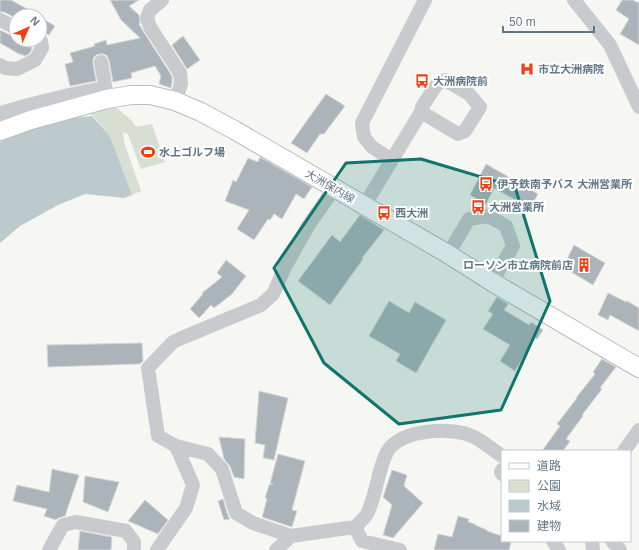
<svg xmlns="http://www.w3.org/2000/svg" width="639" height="550" viewBox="0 0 639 550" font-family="Arial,'Noto Sans JP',sans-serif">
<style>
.green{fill:#d7ded2}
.water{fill:#bcc9cd}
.building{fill:#abb4ba;stroke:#d7d7d5}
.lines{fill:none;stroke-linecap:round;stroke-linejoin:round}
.major-casing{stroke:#b8bcc0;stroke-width:20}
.minor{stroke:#c8cbce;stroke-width:14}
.major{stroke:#fff;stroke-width:18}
.marked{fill:#0f766e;fill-opacity:0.2;stroke:#0f766e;stroke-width:3;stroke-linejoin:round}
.labels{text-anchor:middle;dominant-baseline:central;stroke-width:4;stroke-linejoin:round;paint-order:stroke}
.poi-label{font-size:11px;font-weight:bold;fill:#627786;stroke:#fff;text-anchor:start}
.street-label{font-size:11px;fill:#627786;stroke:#fff}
</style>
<rect width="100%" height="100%" fill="#f6f6f2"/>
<path class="green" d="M116 107 132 121 136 127 152 124 165 162 141 169 128 134 123 132 124 142 141 191 132 195 110 136 87 109Z"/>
<path class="water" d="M92 116 110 136 132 195 124 198 85 194 58 205 20 226 0 243V142L19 133 63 119Z"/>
<path class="building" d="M0 0H11L40 16H16V18L4 12H0Z
M110 0H139L129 6 139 15 140 23 139 24 143 31 172 76V83L171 88 159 84 161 76 155 66 131 73 132 78 113 82 109 60 107 56 104 54H100L96 55 93 59V63L96 81 70 86 65 64 73 62 70 53 95 46 94 44 106 40 107 45 140 38 121 20Z
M622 0H633L638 3 639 1V45L620 34 629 19 616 10Z
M40 17 55 26 49 35 40 30Z
M0 30 12 36H16V40H25L31 43 32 45 31 48 32 49 29 54 25 56 21 54V55L0 43Z
M183 36 200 60 187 69 172 45Z
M326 94 345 106 324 134H320L307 153 291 143Z
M260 157 312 187 304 199 296 194 282 219 274 214 270 220 268 219 254 240 237 229 249 210 225 201 233 180 236 182 248 158 258 162Z
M486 164 538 194 530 208 494 188 486 204 470 195Z
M360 215 384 230 362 258 363 259 330 305 298 281 332 235 340 242Z
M574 245 605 263 593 285 563 267Z
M226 260 246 276 232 294 214 308 211 305 199 318 190 309 203 294 202 293 222 277 217 273Z
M608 293 626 302 627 301 639 308V331L610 315 608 320 598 315Z
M497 297 508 304 504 310 529 325 531 322 543 330 537 339 535 338 515 371 500 361 510 345 483 329 493 314 488 311Z
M389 301 409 313 415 302 446 320 416 373 396 361 400 354 369 336Z
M142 343 143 361 140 364 48 367 47 345Z
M602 359 616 367 600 388 602 389 582 415 583 416 566 439 570 441 563 451H542L560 426 557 424 577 398H576L595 374 593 372Z
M259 391 288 398 274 460 263 458 265 445 255 443Z
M219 437 245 439 244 479 234 477 230 466 224 459Z
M278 454 305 461 292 510 297 511 292 527 262 517 267 499 265 498 269 485 273 484H270Z
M52 469 79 475 65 516 58 518 56 520 44 516 47 509 13 501 17 485 49 492Z
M392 470 407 475 404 486 423 503 393 538 383 535 392 505 383 497Z
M85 476 119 482 108 512 83 502Z
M223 499 228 516 230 519 224 520 218 501Z
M145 500 168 520 158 534 128 521Z
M458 516 469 519 468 522 475 524V525L487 530V531L502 536 501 539H502V541H507L511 542 509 550H434L438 534 452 537Z
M80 531 112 537 111 550H78Z"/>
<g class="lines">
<defs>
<path id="major" d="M0 131 31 120 107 99 131 95H150L175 101 201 112 236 131 448 254 492 282 639 368"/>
</defs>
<use href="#major" class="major-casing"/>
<path class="minor" d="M162 0 150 10 147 18 150 27 180 73 181 84 175 101
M574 0 610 45 639 107
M0 20 16 28
M101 62 107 97
M0 65 5 68 17 69 35 60 42 48 41 41 39 40
M0 113C35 103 70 94 105 88
M392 160 372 147 364 137 362 123 425 0
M334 189 308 226 285 267 273 294 261 305 184 337 173 342 148 368 158 436 176 446 208 454 222 469 236 513 253 523 291 536 355 527C359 523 364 519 367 514 377 494 377 472 387 452 399 429 453 426 474 437 484 442 493 450 502 456
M364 206 421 112 422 107 437 84 445 80 469 94 480 107 465 131 458 134 421 112
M448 254 469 219 488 216 506 226 513 246 492 282
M624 451 639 430
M502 470 501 472 502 474
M355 527 362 541 400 550
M553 541 559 550
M592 541 593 550
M612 541 620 550
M49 550 63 525 76 522 126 531 134 542V550
M157 550 186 508 193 485 176 446
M276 550 291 536"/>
<use href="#major" class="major"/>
</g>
<path class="marked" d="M421 159 515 187 550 301 501 410 399 424 324 363 274 268 346 163Z"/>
<defs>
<symbol id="hospital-bare" viewBox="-9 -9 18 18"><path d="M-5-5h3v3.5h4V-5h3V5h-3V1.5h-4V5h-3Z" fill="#f23f15" stroke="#fff" stroke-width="2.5" paint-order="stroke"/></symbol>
<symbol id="bus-bare" viewBox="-9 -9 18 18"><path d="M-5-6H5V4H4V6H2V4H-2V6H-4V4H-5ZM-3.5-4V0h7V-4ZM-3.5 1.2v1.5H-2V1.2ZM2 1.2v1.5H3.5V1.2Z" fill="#f23f15" stroke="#fff" stroke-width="2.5" paint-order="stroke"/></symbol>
<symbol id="stadium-bare" viewBox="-9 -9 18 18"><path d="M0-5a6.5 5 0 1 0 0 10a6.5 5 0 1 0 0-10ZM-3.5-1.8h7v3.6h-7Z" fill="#f23f15" stroke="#fff" stroke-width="2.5" paint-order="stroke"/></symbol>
<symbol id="building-bare" viewBox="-9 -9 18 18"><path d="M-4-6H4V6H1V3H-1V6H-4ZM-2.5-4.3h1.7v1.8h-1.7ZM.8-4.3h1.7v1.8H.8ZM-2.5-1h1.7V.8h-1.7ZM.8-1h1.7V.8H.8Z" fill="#f23f15" stroke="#fff" stroke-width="2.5" paint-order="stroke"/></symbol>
</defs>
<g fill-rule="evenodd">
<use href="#hospital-bare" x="517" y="59" width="20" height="20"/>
<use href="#bus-bare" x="412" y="71" width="20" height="20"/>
<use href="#stadium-bare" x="138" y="142" width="20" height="20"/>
<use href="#bus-bare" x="476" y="174" width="20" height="20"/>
<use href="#bus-bare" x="468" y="197" width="20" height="20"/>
<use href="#bus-bare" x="374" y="203" width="20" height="20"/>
<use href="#building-bare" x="574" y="255" width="20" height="20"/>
</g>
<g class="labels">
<g class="poi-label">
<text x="538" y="69">市立大洲病院</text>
<text x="433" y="81">大洲病院前</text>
<text x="159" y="152">水上ゴルフ場</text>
<text x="497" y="184">伊予鉄南予バス 大洲営業所</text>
<text x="489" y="207">大洲営業所</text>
<text x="395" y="213">西大洲</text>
<text x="573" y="265" text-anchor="end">ローソン市立病院前店</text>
</g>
<g class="street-label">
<text transform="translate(330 186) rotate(30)">大洲保内線</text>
</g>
</g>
<rect x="501" y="450" width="130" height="92" fill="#ffffff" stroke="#c0c9cf"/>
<rect x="509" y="463" width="20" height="6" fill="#ffffff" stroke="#c0c9cf"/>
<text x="537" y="470" font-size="12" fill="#627786">道路</text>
<rect x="509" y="480" width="20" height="12" fill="#d7ded2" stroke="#c0c9cf"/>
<text x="537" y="490" font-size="12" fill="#627786">公園</text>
<rect x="509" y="500" width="20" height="12" fill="#bcc9cd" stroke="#c0c9cf"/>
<text x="537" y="510" font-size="12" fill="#627786">水域</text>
<rect x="509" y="520" width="20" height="12" fill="#abb4ba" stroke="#c0c9cf"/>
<text x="537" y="530" font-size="12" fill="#627786">建物</text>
<g transform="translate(28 28) rotate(45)"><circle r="19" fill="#ffffff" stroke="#c0c9cf"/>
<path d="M0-3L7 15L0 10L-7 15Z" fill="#f23f15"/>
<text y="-6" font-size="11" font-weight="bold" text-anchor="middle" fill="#627786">N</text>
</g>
<path d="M503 26v6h91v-6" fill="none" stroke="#627786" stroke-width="2"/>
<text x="509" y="26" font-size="12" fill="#627786" stroke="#ffffff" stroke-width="3" paint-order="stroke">50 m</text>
</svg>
